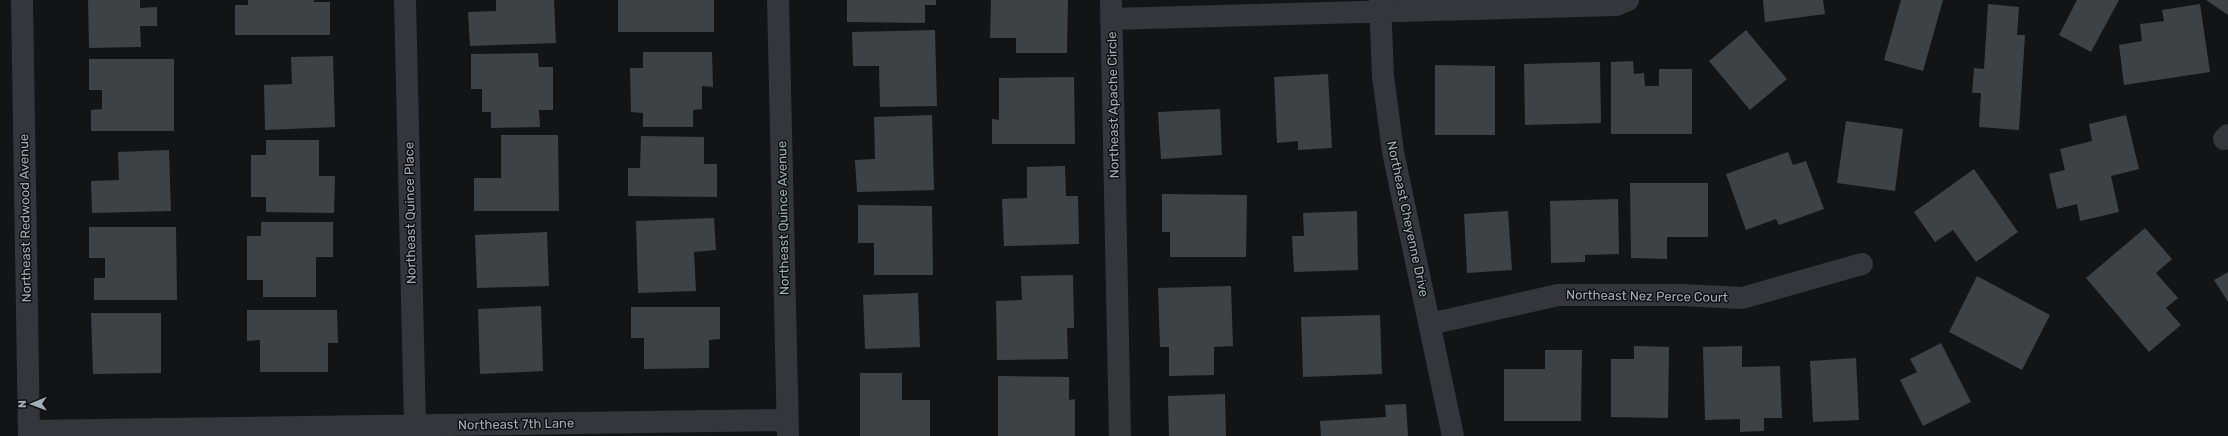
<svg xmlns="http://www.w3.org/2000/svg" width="2228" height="436" viewBox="0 0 2228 436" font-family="Rubik,sans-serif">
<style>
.building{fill:#3f4245}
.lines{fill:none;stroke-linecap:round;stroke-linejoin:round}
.minor{stroke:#34363b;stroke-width:22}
.labels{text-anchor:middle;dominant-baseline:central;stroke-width:3;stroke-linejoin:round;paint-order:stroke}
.street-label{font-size:13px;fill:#a3adb7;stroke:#0e0f10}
</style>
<rect width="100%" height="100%" fill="#131415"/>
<path class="building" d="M88 0H140V8L157 7V26H140L141 47 89 48Z
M248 0H314V2H330V35H235V5H248Z
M496 0H554L556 43 470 46 468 12 496 11Z
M618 0H714V32H618Z
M847 0H936V5H925V23L847 22Z
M991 0H1068L1067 53H1016V38H990Z
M1763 0H1823L1825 14 1765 22Z
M1901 0H1943L1923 71 1884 60Z
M2077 0H2119L2091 52 2059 35Z
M2206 0H2228V15Z
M1988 4 2019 7 2017 35H2025L2019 130 1979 127 1981 93H1972L1974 68 1984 69Z
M2200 4 2210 72 2124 85 2119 45 2142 41 2140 24 2164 21 2162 10Z
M935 30 937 106 880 107 879 66H853L852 32Z
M1746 30 1787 79 1750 110 1709 61Z
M643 52H712L713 87 702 86V109L693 110V127H643V113L631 112 630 68H643Z
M538 53 539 67H553V110H539L540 127 491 128V112H482V89H471V54Z
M333 56 335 127 265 130 264 85 292 84 291 57Z
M89 59H174V131H91V110L102 109V90H89Z
M1633 61 1634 74 1644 73 1645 86H1659V69H1692V134H1611V62Z
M1600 62 1601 123 1525 125 1524 64Z
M1435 65 1495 66V135H1435Z
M1328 74 1332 148 1298 150V141L1277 143 1274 77Z
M1074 77 1075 144H992V119L999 120V78Z
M1220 109 1222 155 1161 159 1158 112Z
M932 115 934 190 857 192 855 160 875 159 874 117Z
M2126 115 2139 169 2111 176 2119 212 2080 221 2077 204 2057 209 2049 174 2065 170 2060 149 2092 141 2089 124Z
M1846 121 1903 129 1895 191 1837 183Z
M501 135H558L559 211H474V178H501Z
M641 136 704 137V164H717V197L628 196V168H640Z
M266 140H319V176H335L334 213 266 212V197H251V155H266Z
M169 150 171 211 92 213 91 181 119 180 118 152Z
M1788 152 1793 165 1806 161 1824 209 1779 225 1776 219 1746 230 1726 174Z
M1065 166 1066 196H1078L1079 244 1004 246 1002 199 1027 198V167Z
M1974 169 2018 232 1976 262 1953 230 1935 242 1914 212Z
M1630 183H1708V237H1667V259L1631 258Z
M1162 194 1247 195 1246 257H1170V232H1162Z
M1618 199 1619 254 1585 255V262L1551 263 1550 201Z
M858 205 932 206 933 275H874V243H858Z
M1357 211 1358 270 1294 272 1292 236H1304L1303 213Z
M1508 211 1512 270 1467 273 1464 214Z
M714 218 716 250 694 252 696 291 638 293 636 221Z
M261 222H333V257H316V297H263V280H247V236H261Z
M89 227H176L177 300H94V278H105V258H89Z
M2145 228 2172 259 2156 273 2178 298 2166 308 2181 325 2149 352 2086 278Z
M547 232 549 286 477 288 475 235Z
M2228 272V302L2214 280Z
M1073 275 1074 328H1067L1068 359 997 360 996 301 1022 300 1021 276Z
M1977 276 2050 315 2022 370 1949 332Z
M1231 286 1233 346 1214 347V375L1169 376V347H1160L1158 288Z
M918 293 920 347 865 349 863 295Z
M541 306 543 371 480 374 478 309Z
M631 307H720V339L709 340V368L644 369V338H631Z
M247 310H337L338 343H328V372H260V340L247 341Z
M91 313H161V373L93 374Z
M1380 315 1382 374 1303 377 1301 317Z
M1941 343 1971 402 1923 426 1900 380 1917 372 1910 359Z
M1634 346 1669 347 1668 418 1611 417V359H1634Z
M1742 346V367L1780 366 1782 418H1764V431L1740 432V419L1705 420 1703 347Z
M1545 350H1582L1581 421H1504V369H1545Z
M1856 358 1859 420 1813 422 1810 361Z
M860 373H902V400H930V436H860Z
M998 376 1069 377V400L1075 399V436H998Z
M1225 394 1226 436H1169L1168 396Z
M1406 404 1408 436H1321L1320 421 1386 417 1385 405Z"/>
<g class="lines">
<path class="minor" d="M22 0 29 436
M405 0 415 425
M778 0 788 436
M1111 0 1120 436
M1380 0 1383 76 1393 152 1453 436
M1111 19 1616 5 1628 0
M2224 139 2228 135
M1430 324 1558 295H1682L1742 298 1862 264
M29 431 787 420"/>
</g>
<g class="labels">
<g class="street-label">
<text transform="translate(1113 105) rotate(-91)">Northeast Apache Circle</text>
<text transform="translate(410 213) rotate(-91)">Northeast Quince Place</text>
<text transform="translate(25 218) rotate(-91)">Northeast Redwood Avenue</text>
<text transform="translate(783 218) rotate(-91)">Northeast Quince Avenue</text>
<text transform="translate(1408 219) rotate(78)">Northeast Cheyenne Drive</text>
<text transform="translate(1647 296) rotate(1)">Northeast Nez Perce Court</text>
<text transform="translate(516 424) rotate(-1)">Northeast 7th Lane</text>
</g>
</g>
<g transform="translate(32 404) rotate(269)" stroke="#0e0f10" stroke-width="3" paint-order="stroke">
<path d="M0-3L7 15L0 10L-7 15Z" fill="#a3adb7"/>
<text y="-6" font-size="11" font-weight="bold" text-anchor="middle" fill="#a3adb7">N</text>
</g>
</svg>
